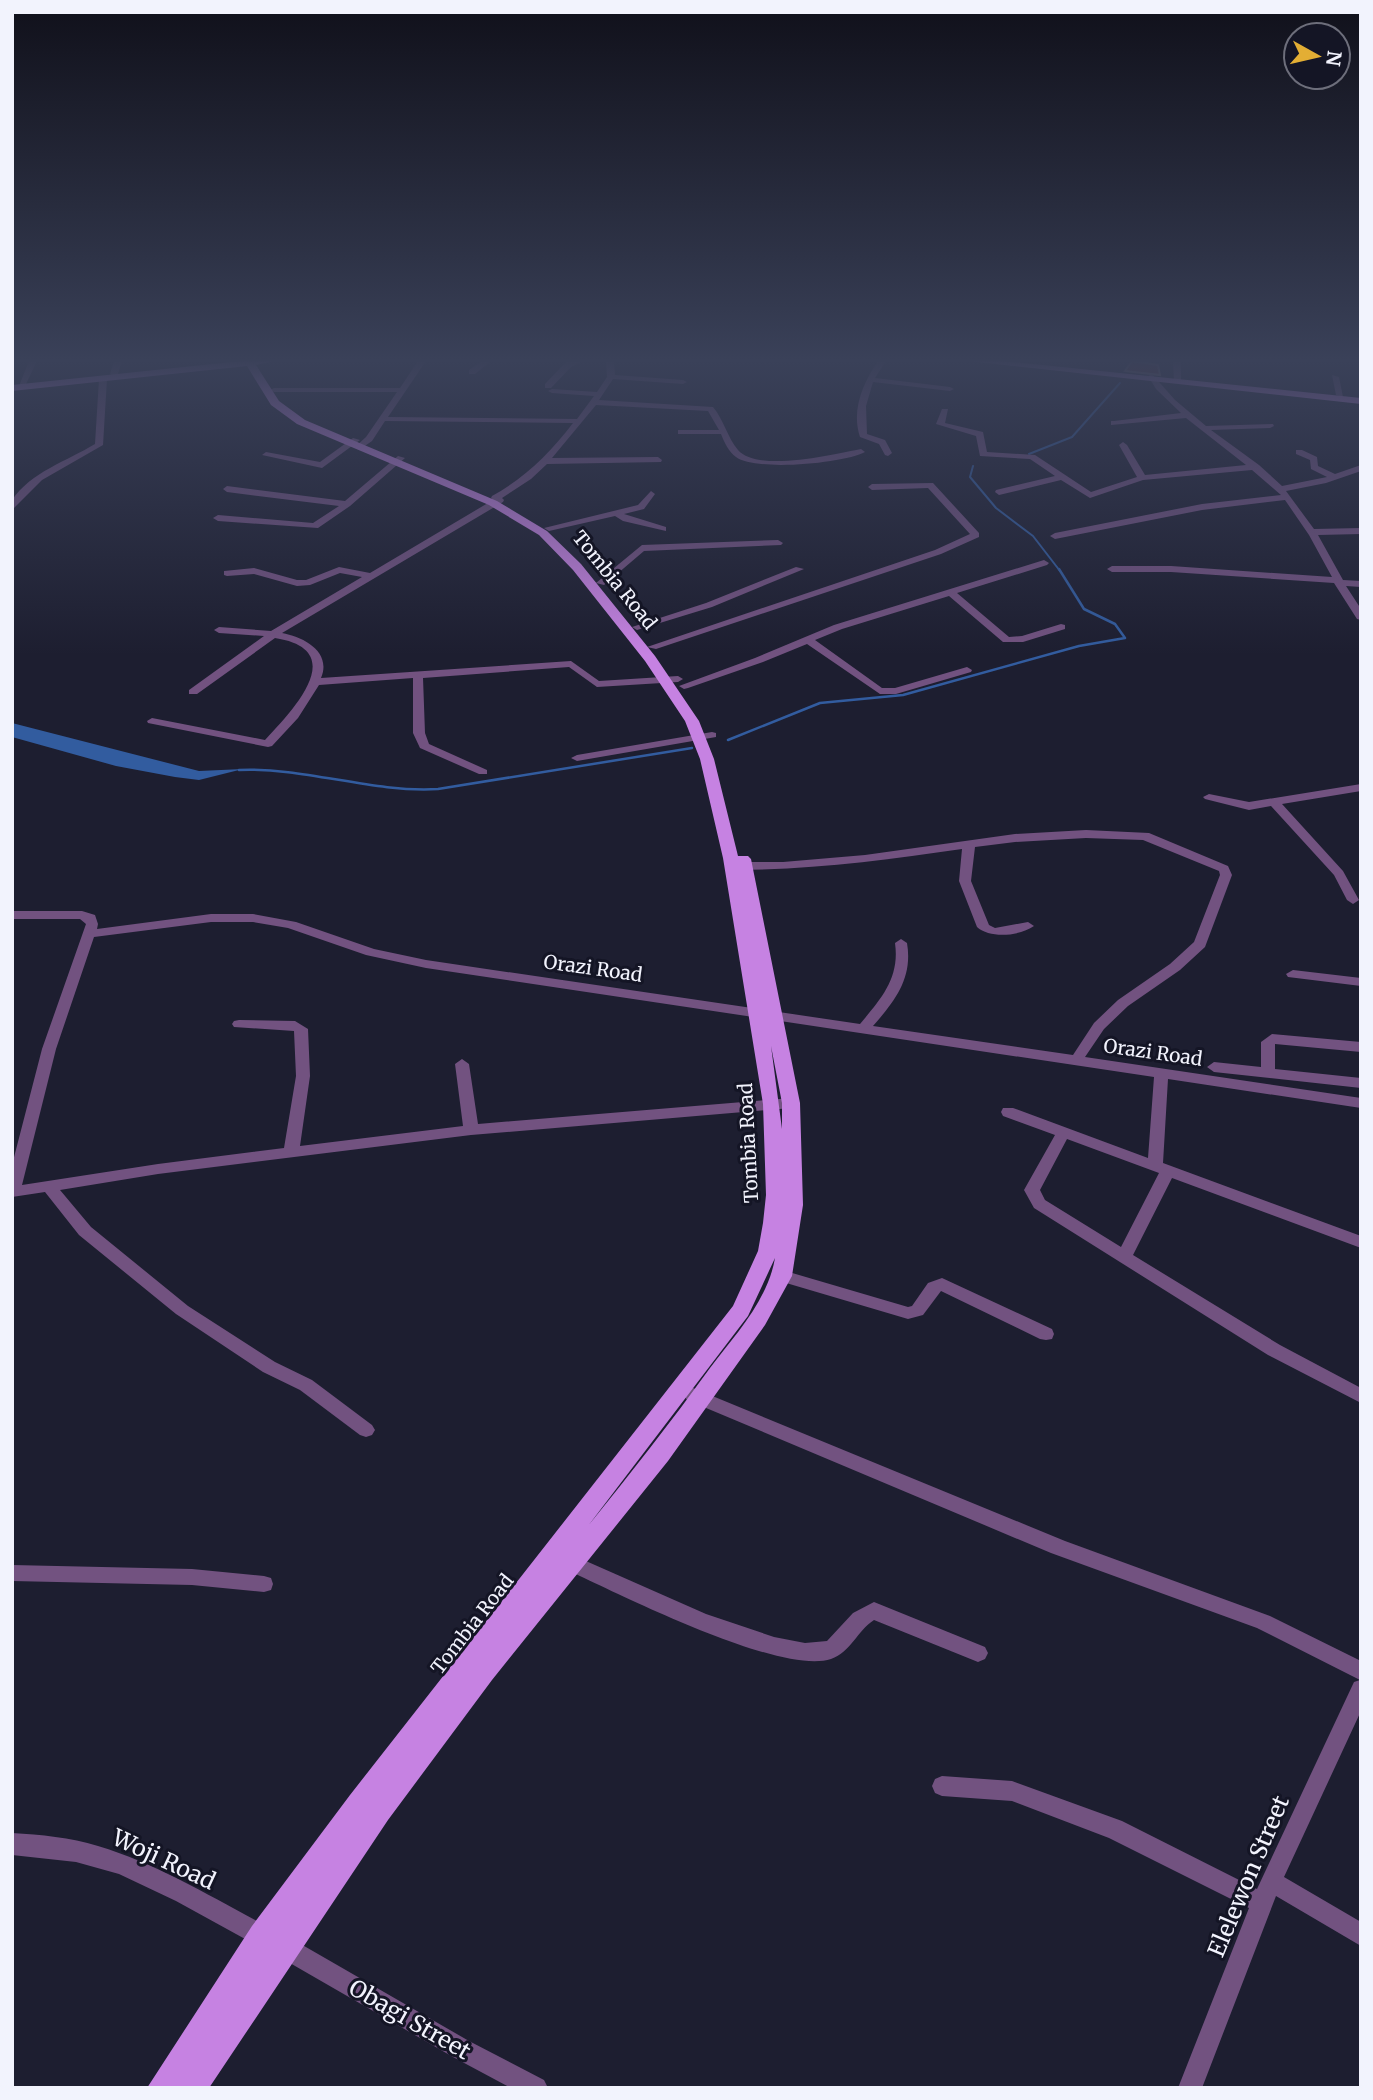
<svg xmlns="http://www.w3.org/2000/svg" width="1373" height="2100" viewBox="0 0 1373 2100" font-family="Merriweather,serif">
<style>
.water{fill:#325c9f}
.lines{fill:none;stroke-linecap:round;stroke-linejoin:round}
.stream-far1{stroke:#325c9f;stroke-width:2}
.stream{stroke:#325c9f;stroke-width:2.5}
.building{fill:#79242a;stroke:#9f8483;stroke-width:2}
.minor{fill:#725280;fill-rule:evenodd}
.major{fill:#c682e2;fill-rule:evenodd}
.labels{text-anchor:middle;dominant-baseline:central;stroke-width:6;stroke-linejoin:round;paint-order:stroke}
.street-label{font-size:19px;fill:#f2f3fd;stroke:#141525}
.near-street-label{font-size:23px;fill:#f2f3fd;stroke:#141525}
</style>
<rect width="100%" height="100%" fill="#1d1e30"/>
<path class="water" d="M12 723 199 771 243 769 199 780 175 777 116 766 12 737Z"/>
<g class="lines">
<path class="stream-far1" d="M1029 454 1072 437 1120 383
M973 466 970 477 996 508 1033 536 1060 571"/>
<path class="stream" d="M728 740 820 703 903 695 1079 646 1125 638 1115 624 1084 609 1059 569
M239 770C306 767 371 793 438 789L692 748"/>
</g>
<path class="building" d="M1132 361 1158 365 1160 375 1125 371Z"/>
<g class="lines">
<path class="minor" d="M29 361H37L25 386H19Z
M114 361H122L118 374 114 376 110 374Z
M418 361H426L388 417 577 419 594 396 552 393 548 391 552 389 597 392 607 377 606 361H614L615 375 683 380 687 382 683 384 613 379 599 400 713 407C724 420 727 437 738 450 758 473 834 454 861 449L865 452C845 463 756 472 736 457 729 452 724 442 721 434H678V430H719L708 411 596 405 552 458 658 457 662 460 661 462 547 464 531 479 502 498 504 500 503 502 282 633C304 637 332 652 321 678L571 661 599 681 678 676 683 679 678 682 597 687 569 667 423 678 425 733 429 744 487 770V774H479L420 748 413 733V678L319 685 298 718 272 746 268 747 148 723 147 721 152 718 265 740C293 710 351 650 275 638L197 694H189V690L264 636 219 633 214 630 219 627 271 631 362 577 340 573 310 585 297 586 254 574 227 576 224 575V571L254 568 297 580H306L339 567 370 573 493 500 491 498 492 496C525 478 550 453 573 423L385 421 372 441 359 450 355 447 366 437 397 392H274L270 390 274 388H400Z
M482 361H491L475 374H469V370Z
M571 361H583L571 367 551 388H545V384L565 363Z
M878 361H886L875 378 950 387 954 389 950 391 873 382 866 406 867 434 885 440 892 453 888 456 885 455 879 444 860 437C851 410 863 383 878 361Z
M1173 361H1181V384L1174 382Z
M1152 374 1175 400 1206 426 1273 424 1274 426 1270 428 1211 430 1259 465 1282 486 1327 477 1311 469 1310 460 1296 454V450H1302L1317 457 1318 466 1335 474 1361 465V471L1326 483 1286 491 1314 529 1361 528V534L1318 535 1343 580 1361 581V587L1346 586 1361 609V620L1357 619 1334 583 1171 572H1112L1107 569 1112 566H1171L1332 577 1309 535 1285 500 1202 510 1055 539 1050 536 1055 533 1202 504 1281 495 1252 470 1143 480 1090 498 1061 480 999 495 995 492 996 490 1055 476 1030 459 980 456 976 436 936 424 942 409H948L945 423 983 432 987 452 1035 455 1091 492 1137 477 1119 445 1123 442 1127 445 1145 475 1246 465 1186 418 1111 425V421H1114L1181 413 1156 389 1148 376Z
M1332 375 1339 377 1343 397 1336 395Z
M103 377 107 379 103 445 42 480 12 510V500C31 472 67 461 95 444L99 379Z
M353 438 360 440 322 468 262 455 266 452 320 462Z
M398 456 405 458 350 506 318 528 218 521 213 518 218 515 313 523 339 506 227 492 223 489 227 486 345 501Z
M933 483 979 533V537L941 554 656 649 647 647 935 550 970 534 928 488 872 490 868 487 872 484Z
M651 491 655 494 644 509 624 514 666 527V531L623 521 615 516 549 531 544 528 638 505Z
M778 540 783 543 781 545 644 551 604 585 596 583 642 545Z
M1044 560 1049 563 1047 565 957 593 1009 637 1022 636 1061 624 1065 625V629L1023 642H1003L949 596 842 629 815 640 882 688H895L967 667 972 670 971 672 896 694H880L807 644 763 662 688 688 684 689 679 686 755 658 834 625Z
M796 567 804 569 712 607 637 630 632 627 706 603Z
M712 732 716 733V737L577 761 571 758 577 755Z
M1361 784V791L1282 804 1343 871 1359 900 1353 904 1347 900 1334 875 1271 806 1249 810 1205 799 1203 797 1209 794 1249 802Z
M1086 830 1149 833 1228 866 1232 875 1205 947 1180 970 1128 1006 1104 1029 1085 1057 1361 1098V1108L1168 1079 1163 1163 1361 1236V1248L1172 1178 1133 1255 1280 1345 1361 1388V1403L1268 1355 1034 1208 1024 1190 1055 1135 1003 1116 1001 1112 1003 1108H1013L1148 1158 1154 1077 426 968 366 955 288 928 253 922H211L94 937 56 1049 22 1185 158 1164 284 1148 296 1076 294 1031 234 1027 232 1024 234 1021 239 1020 295 1021 308 1029 310 1076 300 1146 463 1126 455 1064 462 1059 469 1064 478 1124 791 1098 798 1103 791 1108 471 1135 158 1174 60 1190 91 1227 188 1306 275 1362 312 1380 372 1425 375 1430 372 1435 366 1437 360 1435 300 1390 263 1372 176 1314 79 1235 45 1192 12 1197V1165L42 1049 86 924 80 919H12V911H82L95 915 98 924 97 929 211 914H253L296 922 374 949 426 960 860 1024C881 999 900 978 895 943L901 939 907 943C913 978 895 1001 873 1026L1073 1055 1094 1023 1118 1000 1170 964 1194 942 1220 875 1219 871 1143 840 1086 838 1015 842 975 847 971 881 989 925 995 928 1028 922 1034 926C1020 936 990 939 977 927L959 881 962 849C886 860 811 870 734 870L728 866 734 862H783L865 855 1015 834ZM1067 1139 1159 1173 1121 1247 1045 1200 1040 1190Z
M1293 970 1361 978V986L1288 977 1286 974Z
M1272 1034 1361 1042V1052L1275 1044V1069L1361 1078V1088L1214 1072 1207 1067 1214 1062 1261 1067V1042Z
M782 1270 908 1307 912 1306 928 1283 942 1278 1052 1329 1054 1334 1052 1339 1046 1340 1040 1339 941 1291 923 1315 908 1319 776 1280 774 1276 776 1272Z
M693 1388 1065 1541 1270 1616 1361 1661V1711L1284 1877 1361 1922V1946L1276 1896 1202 2088H1178L1249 1908 1109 1838 1012 1801 942 1796 935 1793 932 1786 935 1779 942 1776 1012 1781 1122 1821 1257 1889 1354 1682 1360 1680 1257 1628 1051 1553 687 1400 684 1395 687 1390Z
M570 1554 706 1614 774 1637 805 1643 827 1641 853 1613 874 1602 985 1647 988 1653 985 1659 978 1662 874 1620C857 1631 851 1652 831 1659 780 1676 615 1592 563 1568L561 1562 563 1556Z
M12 1565 192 1569 264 1576 271 1578 273 1584 271 1590 264 1592 192 1585 12 1581Z
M12 1833C41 1835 70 1837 98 1846 161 1865 216 1900 274 1930L277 1939 284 1936 292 1939 469 2041 544 2080 548 2088H511L453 2057 276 1955 273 1946 266 1949 258 1946 176 1901 119 1874 76 1862 12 1855Z"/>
<path class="major" d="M241 361H275L256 365 279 401 305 420 497 501 547 531 581 564 655 656 699 721 714 759 738 856H748L751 859 800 1103 803 1205 792 1276 765 1325 668 1461 492 1680 388 1820 209 2088H147L252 1926 350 1795 733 1306 758 1251 763 1223 766 1195 763 1104 723 858 700 759 685 721 645 661 573 570 539 535 489 505 297 424 271 405 247 366 12 391V385ZM771 1046 782 1103V1129ZM775 1258C768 1300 735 1335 710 1368 671 1422 630 1474 588 1526L748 1316Z
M968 361H1003L1361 398V404Z"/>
</g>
<linearGradient id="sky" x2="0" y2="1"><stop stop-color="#10101a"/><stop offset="0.55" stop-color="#3a4159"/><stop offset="1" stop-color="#3a4159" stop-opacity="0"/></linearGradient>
<rect width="1373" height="655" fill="url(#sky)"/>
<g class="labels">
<g class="street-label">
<text transform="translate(615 580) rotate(51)">Tombia Road</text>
<text transform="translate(593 968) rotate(8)">Orazi Road</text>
<text transform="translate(1153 1052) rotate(8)">Orazi Road</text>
<text transform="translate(748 1143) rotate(-93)">Tombia Road</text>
<text transform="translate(472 1624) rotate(-52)">Tombia Road</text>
</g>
<g class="near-street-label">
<text transform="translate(164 1859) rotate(25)">Woji Road</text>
<text transform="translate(1248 1876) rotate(-67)">Elelewon Street</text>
<text transform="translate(410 2019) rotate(30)">Obagi Street</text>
</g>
</g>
<rect width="1373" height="2100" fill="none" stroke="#f2f3fd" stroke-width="28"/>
<g transform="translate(1317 56) rotate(98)"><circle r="33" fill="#141525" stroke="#6d6e7b" stroke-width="2"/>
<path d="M0-5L12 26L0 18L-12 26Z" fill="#e3ae34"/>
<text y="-10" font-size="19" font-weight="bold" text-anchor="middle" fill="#f2f3fd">N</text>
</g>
</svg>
